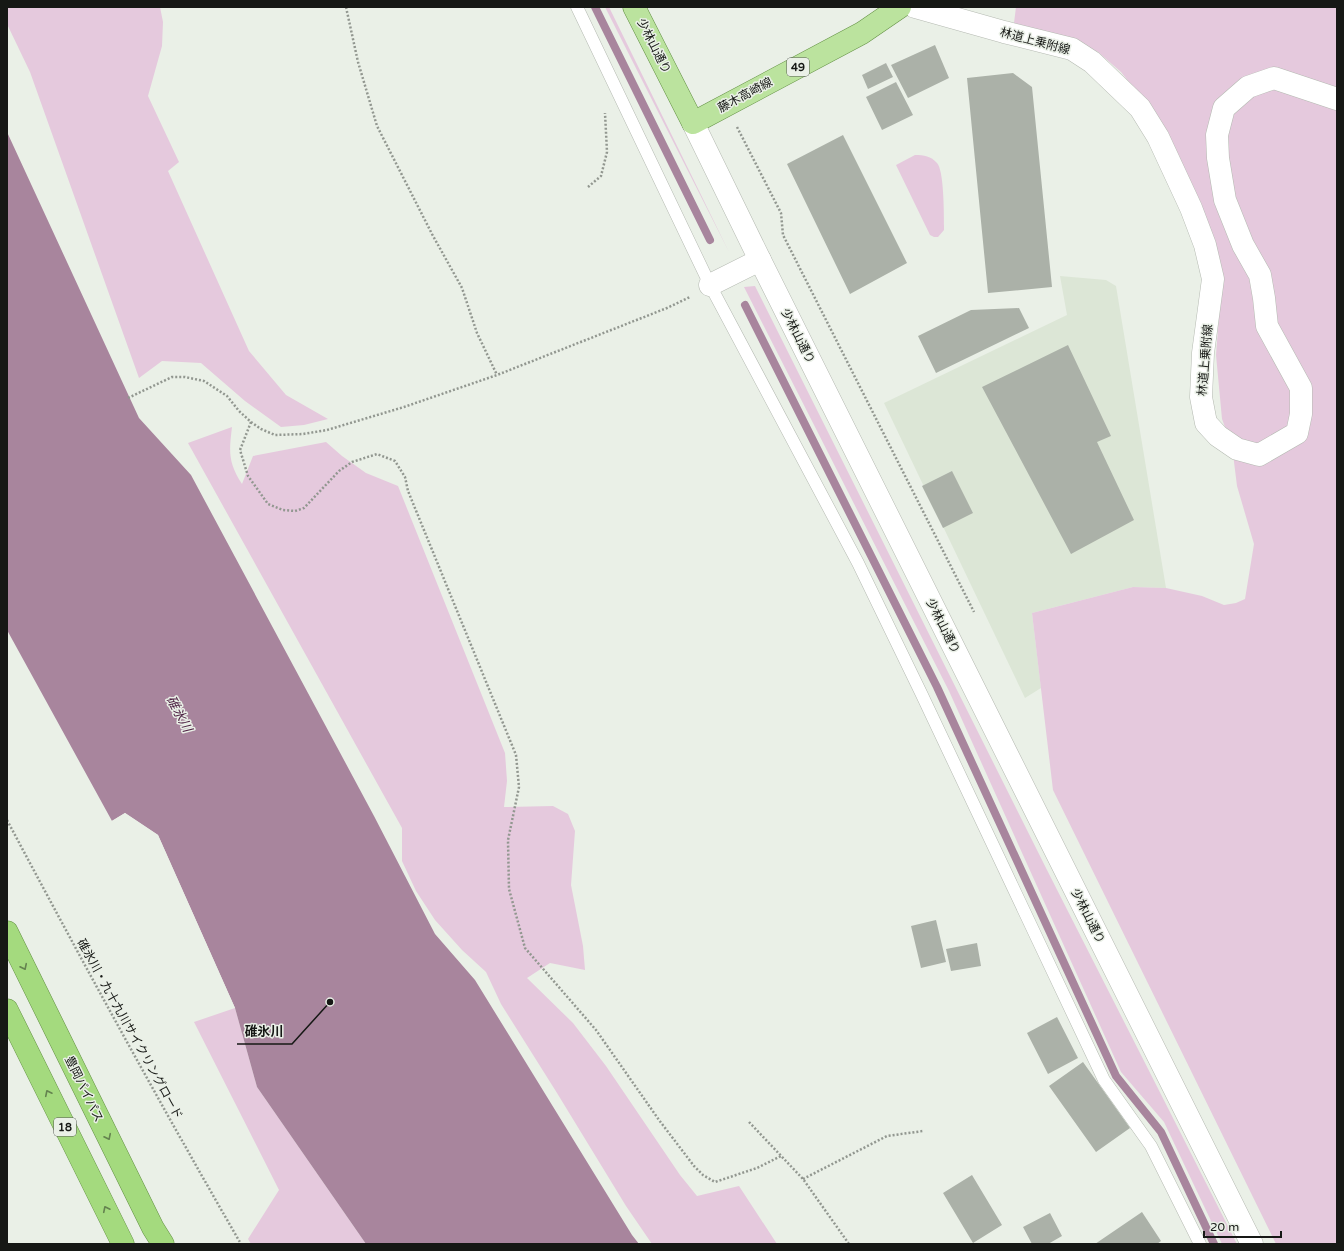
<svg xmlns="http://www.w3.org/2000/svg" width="1344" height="1251" viewBox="0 0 1344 1251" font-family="'Varela Round','Noto Sans JP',sans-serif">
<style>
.built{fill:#dce6d6}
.green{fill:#e5c9dd}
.water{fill:#a8859d}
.pier{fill:#eaf0e7}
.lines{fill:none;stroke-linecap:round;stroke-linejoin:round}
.stream{stroke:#a8859d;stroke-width:8}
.building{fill:#abb1a8}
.service-casing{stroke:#b5bab2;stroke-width:13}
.minor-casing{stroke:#b5bab2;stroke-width:23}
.tertiary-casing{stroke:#b5bab2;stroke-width:23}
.primary-casing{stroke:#639044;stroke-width:23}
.trunk-casing{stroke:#639044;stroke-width:23}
.path{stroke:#929790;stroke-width:2.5;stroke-dasharray:2 2;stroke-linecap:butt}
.service{stroke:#fff;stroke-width:12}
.minor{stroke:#fff;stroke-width:22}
.tertiary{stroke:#fff;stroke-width:22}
.primary{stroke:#bbe39e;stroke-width:22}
.trunk{stroke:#a4da7e;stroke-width:22}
.oneway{stroke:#64834f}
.labels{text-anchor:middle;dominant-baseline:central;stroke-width:3;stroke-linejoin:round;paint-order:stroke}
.shield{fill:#eaf0e7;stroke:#565954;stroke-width:1}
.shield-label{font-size:11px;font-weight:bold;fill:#161815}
.street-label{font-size:12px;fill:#161815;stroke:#eaf0e7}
.water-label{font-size:13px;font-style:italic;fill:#4c1e41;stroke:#eaf0e7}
.leader{fill:none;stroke:#161815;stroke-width:1.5}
.callout-dot{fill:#161815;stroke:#eaf0e7;stroke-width:1.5}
.callout-label{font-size:13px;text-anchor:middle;font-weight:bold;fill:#161815;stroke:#eaf0e7;stroke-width:3;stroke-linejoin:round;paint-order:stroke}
</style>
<rect width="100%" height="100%" fill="#eaf0e7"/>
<path class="built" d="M1060 276 1106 280 1116 286 1166 588 1133 587 1032 613 1041 688 1025 698 884 403 1067 315Z"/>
<path class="green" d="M7 7H160L163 22 162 46 148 96 179 162 168 171 249 351 286 395 328 419 304 425 281 427 245 401 201 363 162 361 139 378 30 72 7 24Z
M605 7H609L729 252Z
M1016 7H1337V1244H1276L1053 790 1032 613 1133 587 1166 588 1202 596 1224 605 1236 603 1245 599 1254 544 1237 486 1232 446 1222 419 1216 355 1222 277 1198 206 1168 132 1121 72 1098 52 1074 41 1014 23Z
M915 155C924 155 931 156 937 163 944 170 944 214 944 226V230L938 237H934L930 235 896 165Z
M755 286 1047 870 1237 1244H1222L1164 1122 1121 1072 949 691 744 287Z
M232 427C229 452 228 462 242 484L253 456 326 442 342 456 366 473 398 486 505 753 507 781 504 807 553 806 568 814 575 831 571 885 583 946 585 970 550 963 527 978 573 1023 606 1066 680 1175 697 1196 739 1186 777 1244H652L626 1206 557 1093 501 1004 486 972 462 950 435 920 416 891 402 861V828L188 443Z
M235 1008 257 1087 366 1244H251L248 1239 279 1190 194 1022Z"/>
<path class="water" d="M7 132 139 418 191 475 374 816 435 934 475 980 632 1235 639 1244H366L257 1087 235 1008 158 835 125 813 112 821 7 630Z"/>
<path class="pier" d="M125 813 158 835 235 1008H233L156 836 125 815 113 823 110 822Z"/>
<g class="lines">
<path class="stream" d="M595 7 710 240
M745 305 937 687 1116 1076 1161 1132 1214 1244"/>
</g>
<path class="building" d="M935 45 949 78 908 98 891 65Z
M886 63 893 77 868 89 862 75Z
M1013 73 1032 87 1052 287 988 293 967 78Z
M896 82 913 115 882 130 866 97Z
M843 135 907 263 850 294 787 164Z
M1019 308 1029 328 936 373 918 336 971 310Z
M1068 345 1111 436 1097 442 1134 520 1071 554 982 387Z
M952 471 973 513 943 528 922 486Z
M936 920 946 962 921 968 911 926Z
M977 943 981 966 951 971 946 949Z
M1057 1017 1078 1058 1048 1074 1027 1033Z
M1083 1062 1130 1128 1096 1152 1049 1086Z
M972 1175 1002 1225 973 1243 943 1193Z
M1142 1212 1161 1241 1157 1244H1095Z
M1050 1213 1062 1236 1048 1244H1032L1023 1227Z"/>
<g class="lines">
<defs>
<path id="service" d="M577 7 710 285 858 563 922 695 1104 1080 1151 1146 1200 1244"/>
<path id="minor" d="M915 7 1004 32 1072 49 1092 62 1140 108 1158 137 1191 208 1205 245 1213 279 1203 353 1201 397 1206 423 1218 436 1237 449 1259 455 1297 433 1301 414V388L1267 326 1264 298 1260 275 1243 245 1225 200 1218 158 1217 135 1224 108 1248 87 1274 78 1337 99
M710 285 760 260"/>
<path id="tertiary" d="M693 123 760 260 1252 1244"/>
<path id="primary" d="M634 7 693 123 862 33 900 7"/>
<path id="trunk" d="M7 932 153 1228 163 1244
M7 1010 123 1244"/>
</defs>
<use href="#service" class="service-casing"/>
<use href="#minor" class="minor-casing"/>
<use href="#tertiary" class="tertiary-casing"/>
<use href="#primary" class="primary-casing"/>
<use href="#trunk" class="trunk-casing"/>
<path class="path" d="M346 7 358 62 377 126 432 234 462 288 477 333 497 375
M737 127 781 213 783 235 974 612
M588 187 601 176 607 152 605 113
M128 398 172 377H185L204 381 227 396 239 411 251 422 261 429 275 435 303 434 327 430 404 407 497 375 667 308 690 297
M251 422 240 450 248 476 268 504 283 510 295 511 304 508 339 471 352 462 377 454 395 461 405 477 408 491 516 755 519 787 508 840 509 889 525 948 596 1030 659 1120 694 1166 703 1175 715 1182 757 1168 781 1156
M7 820C83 963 160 1104 241 1244
M749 1122 803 1179 849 1244
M803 1179 887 1136 923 1131"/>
<use href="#service" class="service"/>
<use href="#minor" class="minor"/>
<use href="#tertiary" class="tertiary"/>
<use href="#primary" class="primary"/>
<use href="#trunk" class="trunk"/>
</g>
<defs><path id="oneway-chevron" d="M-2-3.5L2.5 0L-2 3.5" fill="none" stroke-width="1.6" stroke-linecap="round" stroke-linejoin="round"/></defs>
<g class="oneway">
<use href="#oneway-chevron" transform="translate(24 967) rotate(64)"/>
<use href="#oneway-chevron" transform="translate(48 1093) rotate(-116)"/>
<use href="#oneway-chevron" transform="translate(108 1137) rotate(64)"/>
<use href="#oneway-chevron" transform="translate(106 1209) rotate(-116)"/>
</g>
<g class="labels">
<g class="shield">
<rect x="787" y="58" width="22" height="18" rx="3"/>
<rect x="54" y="1118" width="22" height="18" rx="3"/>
</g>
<g class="shield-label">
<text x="798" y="67">49</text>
<text x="65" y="1127">18</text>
</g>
<g class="street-label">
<text transform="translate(1035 41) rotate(15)">林道上乗附線</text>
<text transform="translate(654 46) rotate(63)">少林山通り</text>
<text transform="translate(745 95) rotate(-28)">藤木高崎線</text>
<text transform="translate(798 336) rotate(63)">少林山通り</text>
<text transform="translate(1205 360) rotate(-85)">林道上乗附線</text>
<text transform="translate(943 626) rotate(63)">少林山通り</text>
<text transform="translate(1088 916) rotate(63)">少林山通り</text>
<text transform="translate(130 1029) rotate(61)">碓氷川・九十九川サイクリングロード</text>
<text transform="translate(84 1089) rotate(64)">豊岡バイパス</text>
</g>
<g class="water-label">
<text transform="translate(179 714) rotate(62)">碓氷川</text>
</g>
</g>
<path class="leader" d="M330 1002L292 1044H237"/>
<circle class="callout-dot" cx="330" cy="1002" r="4"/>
<g class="callout-label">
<text x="264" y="1036">碓氷川</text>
</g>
<rect width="1344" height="1251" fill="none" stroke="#161815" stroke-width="16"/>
<path d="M1204 1231v6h77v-6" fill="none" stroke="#161815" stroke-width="2"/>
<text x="1210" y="1231" font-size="12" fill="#161815" stroke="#eaf0e7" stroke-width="3" paint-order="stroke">20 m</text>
</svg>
